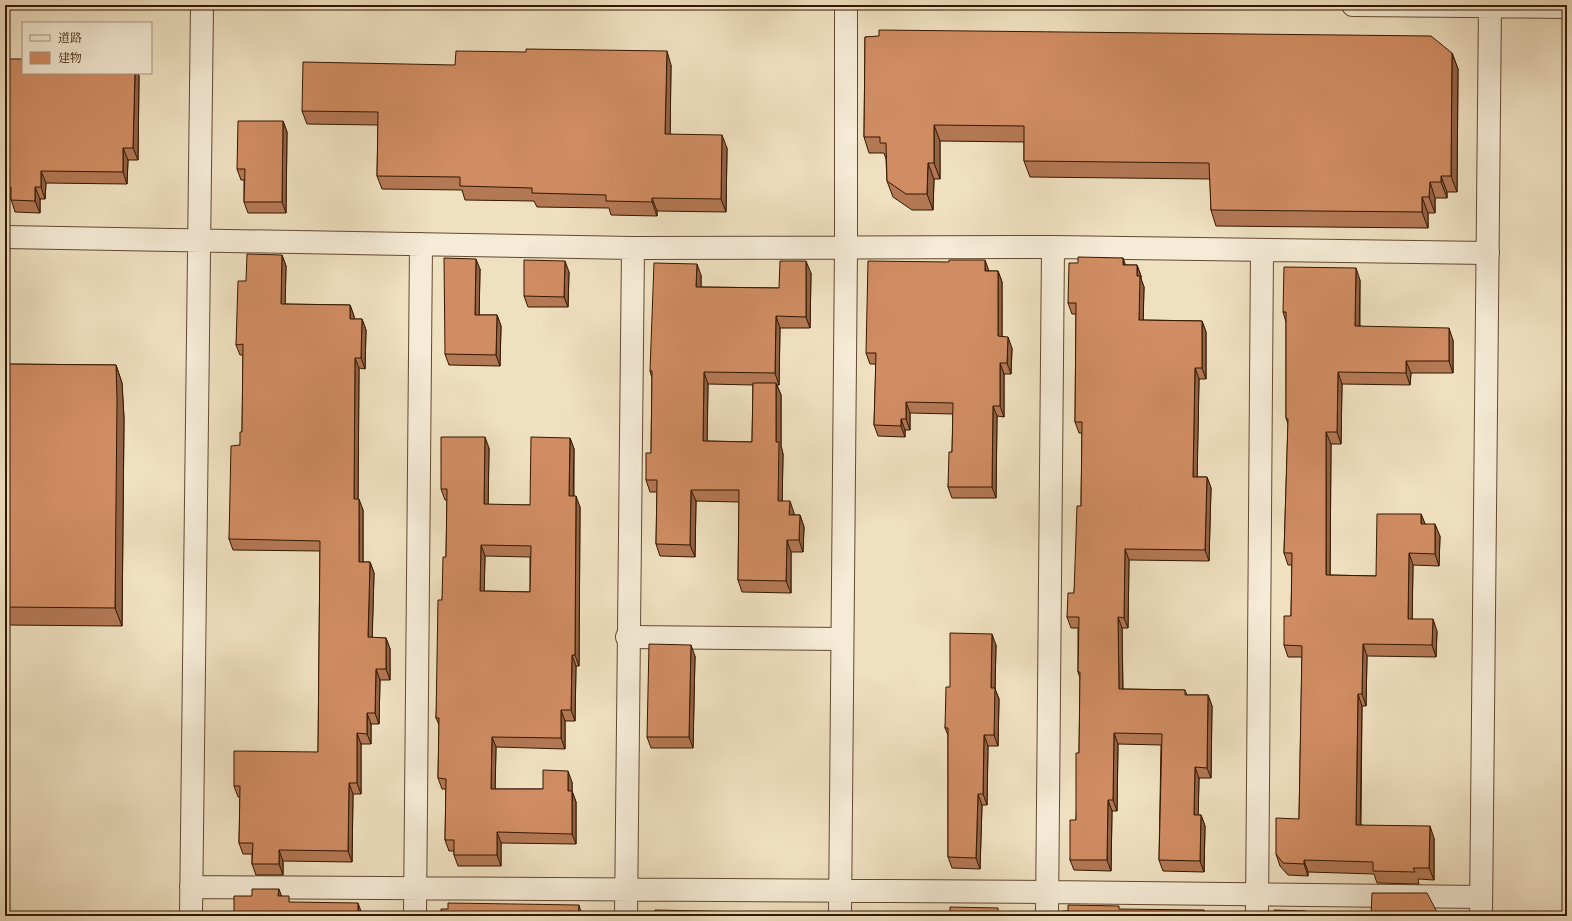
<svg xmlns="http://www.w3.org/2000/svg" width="1572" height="921" viewBox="0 0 1572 921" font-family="'IM FELL English','Noto Serif JP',serif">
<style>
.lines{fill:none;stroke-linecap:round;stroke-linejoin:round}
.pedestrian-casing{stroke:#624931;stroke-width:24}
.minor-casing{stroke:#624931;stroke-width:24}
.tertiary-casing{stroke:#624931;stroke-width:24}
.pedestrian{stroke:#f5ebd6;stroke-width:22}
.minor{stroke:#f5ebd6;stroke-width:22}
.tertiary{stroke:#f5ebd6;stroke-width:22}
.wall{fill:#b37854;stroke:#331701;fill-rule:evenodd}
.shaded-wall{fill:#926245;stroke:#331701}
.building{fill:#d08c62;stroke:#331701;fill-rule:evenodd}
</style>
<rect width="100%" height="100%" fill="#efe0c0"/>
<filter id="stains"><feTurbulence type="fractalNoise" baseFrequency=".005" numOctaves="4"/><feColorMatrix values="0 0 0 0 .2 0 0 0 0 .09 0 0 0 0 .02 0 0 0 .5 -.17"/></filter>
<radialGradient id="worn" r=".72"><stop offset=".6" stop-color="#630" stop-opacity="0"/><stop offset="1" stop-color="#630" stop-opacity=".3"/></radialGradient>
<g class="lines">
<defs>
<path id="pedestrian" d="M627 637 842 639"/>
<path id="minor" d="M5 237 633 248 1053 247 1488 253
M191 887 1047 892 1481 897
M191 916 202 5
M415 916 421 244
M626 916 633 248
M840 916 846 248V5
M1047 916 1053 247
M1257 916 1262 250"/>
<path id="tertiary" d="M1353 5 1567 7
M1481 916 1490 5"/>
</defs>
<use href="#pedestrian" class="pedestrian-casing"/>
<use href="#minor" class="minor-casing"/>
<use href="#tertiary" class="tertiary-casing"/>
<use href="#pedestrian" class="pedestrian"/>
<use href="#minor" class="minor"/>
<use href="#tertiary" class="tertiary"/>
</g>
<path class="wall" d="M865 37 1452 53 1458 69 1457 192H1447V198H1435V213H1428V228L1216 226 1211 210 1210 179 1030 177 1024 161V142L940 141V179H934L933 210H912L893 197 887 181 886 159 884 153H869L864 137Z
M5 59 23 73H138L139 76 138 160H128L127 184 46 183 45 199H40V213L15 212 11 199H5Z
M455 65H671L670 134 727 148 726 212 657 211V216L611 215 609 208 537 207 534 201 465 200 462 190 382 189 377 176 378 125 307 124 302 111Z
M283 121 287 132 286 213H248L244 202V180H241L237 169Z
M282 255 286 266 285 304 350 305 354 316V319H362L366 330 365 369 359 368 358 499 363 510V562H370L374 573 372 638H386L390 649V680H380L379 724H371V744H361V794H353L352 862 283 861V875H256L252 864V854H243L239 843 240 797H238L234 786 318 752 320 551 233 550 229 539 240 445 242 432 243 355H240L236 345 246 281Z
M1123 258 1125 265H1137L1141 276V279L1144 287 1143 320 1202 321 1206 332V379H1199L1197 477H1207L1211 488 1209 561 1129 560 1128 628H1122L1123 689 1185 690 1187 695H1208L1212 706 1211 778H1199L1198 815H1201L1205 826 1204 872 1163 871 1159 860 1161 745 1118 744 1117 811H1112L1111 871 1074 870 1070 860 1076 820 1079 753 1080 678 1078 672V628H1071L1067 617 1074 593 1081 506 1082 433H1079L1075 422 1076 314H1072L1068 303 1078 263Z
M480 269 479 315H497L501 326 500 366 449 365 445 354Z
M989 271H998L1002 282V336L1012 348 1011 374H1004V417L997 416 996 498H952L948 487 952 452 953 414 910 413V430H905V437L878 436 874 425 876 364H870L866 353Z
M569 272 568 307H528L524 296Z
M811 273 810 328H780L779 385H777L781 395V446L783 454 782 501 794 513V515H800L804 527 803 552H791V593L742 592 738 580 739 502 696 501 695 557 660 556 656 544 657 492H650L646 480 651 453 652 378 650 371 701 275V287L779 288ZM708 384 753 385 752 442 707 441Z
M1360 280V326L1453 340V373H1411L1410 385 1342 384 1341 444H1331L1330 575 1376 576 1421 514 1425 524 1440 536 1439 566 1413 565 1412 619 1437 631 1436 657 1367 656 1366 706H1362L1361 825 1434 838V880L1418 879 1419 884 1377 883 1374 874 1308 872V876L1288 875 1280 866 1276 854 1299 819 1302 657H1288L1284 645 1291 616 1292 565H1288L1284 553 1288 424 1286 418V322L1283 312Z
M5 364 116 365 122 383 124 418 122 626 5 625Z
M570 438 574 449V496L580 507 579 666H576L575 721H565V749L496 747 495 789H543L572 782V791L576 802V844L501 843V866H458L454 855V851H449L445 840 446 789H442L438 778 439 725 436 718 442 600 446 557 447 500H445L441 489 489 448 488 505H530ZM485 556 530 557V592L484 591Z
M996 645 995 689 999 699 998 746H988L987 805H982L980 869 952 868 948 857V735L945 728 950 687Z
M695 656 693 748H651L647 737Z"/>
<path class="shaded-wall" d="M667 51 671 65 670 147 665 134Z
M1452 53 1458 69 1457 192 1451 176Z
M135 73H138L139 76 138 160 133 148Z
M283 121 287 132 286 213 282 202Z
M934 125 940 141V179L934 163Z
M722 135 727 148 726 212 721 199Z
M123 148 128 160 127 184 123 172Z
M928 163 934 179 933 210 927 194Z
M41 171 46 183 45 199 41 187Z
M1441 176 1447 192V198L1441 182Z
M1430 182 1435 198V213L1429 197Z
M35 187 40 199V213L35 201Z
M1422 197 1428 213V228L1422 212Z
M652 198 657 211V216L652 202Z
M282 255 286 266 285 315 281 304Z
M1123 258 1127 269 1123 265Z
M476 259 480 269 479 326 475 315Z
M985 260 989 271H985Z
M565 261 569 272 568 307 564 297Z
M806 261 811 273 810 328 806 317Z
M697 264 701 275V298L696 287Z
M1137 265 1141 276V279L1144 287 1143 331 1139 320 1137 276Z
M1356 268 1360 280 1359 338 1355 326Z
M998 271 1002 282V347L998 336Z
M350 305 354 316V330L350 319Z
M497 315 501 326 500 366 496 355Z
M776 316 780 328 779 385 775 373Z
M362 319 366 330 365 369 361 358Z
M1202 321 1206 332V379L1202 368Z
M1449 328 1453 340V373L1449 361Z
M1008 337 1012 348 1011 374 1007 363Z
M355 358 359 368 358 510 354 499Z
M1406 361 1411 373 1410 385 1406 373Z
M1000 363 1004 374V417L1000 406Z
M116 365 122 383 124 418 122 626 115 608Z
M1195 368 1199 379 1197 488 1193 477Z
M704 372 708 384 707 453 703 441Z
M1338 372 1342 384 1341 444 1337 432Z
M776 383 781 395V446L783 454 782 513 778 501 776 442Z
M906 402 910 413V430L906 419Z
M993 406 997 416 996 498 992 487Z
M901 419 905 430V437L901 426Z
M1326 432 1331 444 1330 587 1326 575Z
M485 437 489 448 488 515 484 504Z
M570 438 574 449 573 507 569 496Z
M1207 477 1211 488 1209 561 1205 550Z
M691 490 696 501 695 557 690 545Z
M576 496 580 507 579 666 575 655Z
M359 499 363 510V573L359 562Z
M790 501 794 513V527L789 515Z
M1421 514 1426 526 1421 524Z
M800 515 804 527 803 552 799 540Z
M1435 524 1440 536 1439 566 1435 554Z
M787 540 791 552V593L786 581Z
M481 545 485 556 484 602 480 591Z
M1125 549 1129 560 1128 628 1124 618Z
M1409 553 1413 565 1412 631 1408 619Z
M370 562 374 573 372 648 368 637Z
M1118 617 1122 628 1123 700 1119 689Z
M1433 619 1437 631 1436 657 1432 645Z
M992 634 996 645 995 689 999 699 998 746 994 735 991 688Z
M386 638 390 649V680L386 669Z
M1363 644 1367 656 1366 706 1362 694Z
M691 645 695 656 693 748 689 737Z
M572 655 576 666 575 721 571 710Z
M376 669 380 680 379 724 375 713Z
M1358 694 1362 706 1360 837 1356 825Z
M1208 695 1212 706 1211 778 1207 768Z
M561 710 565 721V749L561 738Z
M367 713 371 724V744L367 734Z
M357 733 361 744V794L357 783Z
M1114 733 1118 744 1117 811 1113 800Z
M984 735 988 746 987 805 983 794Z
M492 737 496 747 495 799 491 789Z
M1195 767 1199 778 1198 826 1194 815Z
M568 771 572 782V802L568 791Z
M349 783 353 794 352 862 348 851Z
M572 791 576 802V844L572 834Z
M978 794 982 805 980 869 976 858Z
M1108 800 1112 811 1111 871 1107 860Z
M1201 815 1205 826 1204 872 1200 861Z
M1430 826 1434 838V880L1429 868Z
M497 832 501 843V866L497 855Z
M279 850 283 861V875L279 864Z
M1304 860 1308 872V876L1304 864Z
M279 889 283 900 278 896Z
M358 903 362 914V916H358Z
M579 905 582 916H578Z
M1204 910 1206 916H1204Z"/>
<path class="building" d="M879 30 1431 36 1452 53 1451 176H1441V182H1430L1429 197H1422V212L1211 210 1209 163 1024 161V126L934 125V163H928L927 194H906L887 181 886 143H880V137H864L865 37 879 36Z
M526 49 667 51 665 134 722 135 721 199 652 198V202L606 201V195L532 193V188L460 186V177L377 176 378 112 302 111 303 62 455 65 456 51 526 52Z
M5 59H23V73H135L133 148H123V172L41 171V187H35V201L11 200V187H5Z
M238 121H283L282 202H244L245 169H237Z
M247 254 282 255 281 304 350 305V319H362L361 358H355L354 499H359V562H370L368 637 386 638V669H376L375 713H367V734L357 733V783H349L348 851 279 850V864H252L253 843H239L240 786H234V751L318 752 320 541 229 539 231 446 240 445V432H242L243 344 236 345 238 281H246Z
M1078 257 1123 258V265H1137V276H1140L1139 320 1202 321V368H1195L1193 477H1207L1205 550 1125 549 1124 618 1118 617 1119 689 1185 690V695H1208L1207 768 1195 767 1194 815H1201L1200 861 1159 860 1162 734 1114 733 1113 800H1108L1107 860H1070V820H1076V753H1079L1080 672H1078L1079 617H1067L1068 593H1074L1077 506H1081L1082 422H1075L1076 303H1068L1069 263H1078Z
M444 258 476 259 475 315H497L496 355 445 354Z
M524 260 565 261 564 297 524 296Z
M949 260H985V271H998V336L1008 337 1007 363H1000V406H993L992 487H948L949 452H952L953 403 906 402V419H901V426L874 425 876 353H866L868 261 949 262Z
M780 261H806V317L776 316 775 373 704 372 703 441 752 442 753 383H776V442H779L778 501H790L789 515H800L799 540H787L786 581 738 580 739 490H691L690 545 656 544 657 480H646V453H651L652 371H650L654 263 697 264 696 287 779 288Z
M1284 267 1356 268 1355 326 1449 328V361H1406V373L1338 372 1337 432H1326V575L1376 576 1377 514H1421V524H1435V554L1409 553 1408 619H1433L1432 645 1363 644 1362 694H1358L1356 825 1430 826 1429 868H1413L1415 872 1373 871V862L1304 860V864L1283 863 1276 854V818L1299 819 1302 646 1284 645V616H1291L1292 553H1284L1288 419 1286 418V312H1283Z
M5 364 116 365 117 399 115 608 5 607Z
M441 437H485L484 504 530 505 531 437 570 438 569 496H576L575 655H572L571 710H561V738L492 737 491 789H543V770L568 771V791H572V834L497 832V855H454V840H445L446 779 438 778 439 718H436L438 600H442L443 557H446L447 489H441ZM481 545 531 546 530 592 480 591Z
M950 633 992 634 991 688H995L994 735H984L983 794H978L976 858 948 857V728H945L946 687H950Z
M649 644 691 645 689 737H647Z
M252 889H279L278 896H289V902L358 903V916H234V896H252Z
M1372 893H1427L1439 916H1371Z
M448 903 579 905 578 916H441V909H448Z
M1068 905 1119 906V909L1204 910V916H1063V911H1068Z
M950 907 998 908V912H1003V916H950Z
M655 910 794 913V916H650H655Z
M1274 910 1306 911V916H1274Z"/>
<rect width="1572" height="921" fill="none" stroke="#efe0c0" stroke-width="20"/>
<rect x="6" y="6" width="1560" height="909" fill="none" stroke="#331701" stroke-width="2"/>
<rect x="10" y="10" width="1552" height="901" fill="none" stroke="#331701"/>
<rect x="22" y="22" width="130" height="52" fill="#f5ebd6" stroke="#a79681"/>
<rect x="30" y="35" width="20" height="6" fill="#f5ebd6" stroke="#a79681"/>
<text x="58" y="42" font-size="12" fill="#331701">道路</text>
<rect x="30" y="52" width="20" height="12" fill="#d08c62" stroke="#a79681"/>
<text x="58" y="62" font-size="12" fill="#331701">建物</text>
<rect width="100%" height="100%" filter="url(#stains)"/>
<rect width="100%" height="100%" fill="url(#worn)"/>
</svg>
